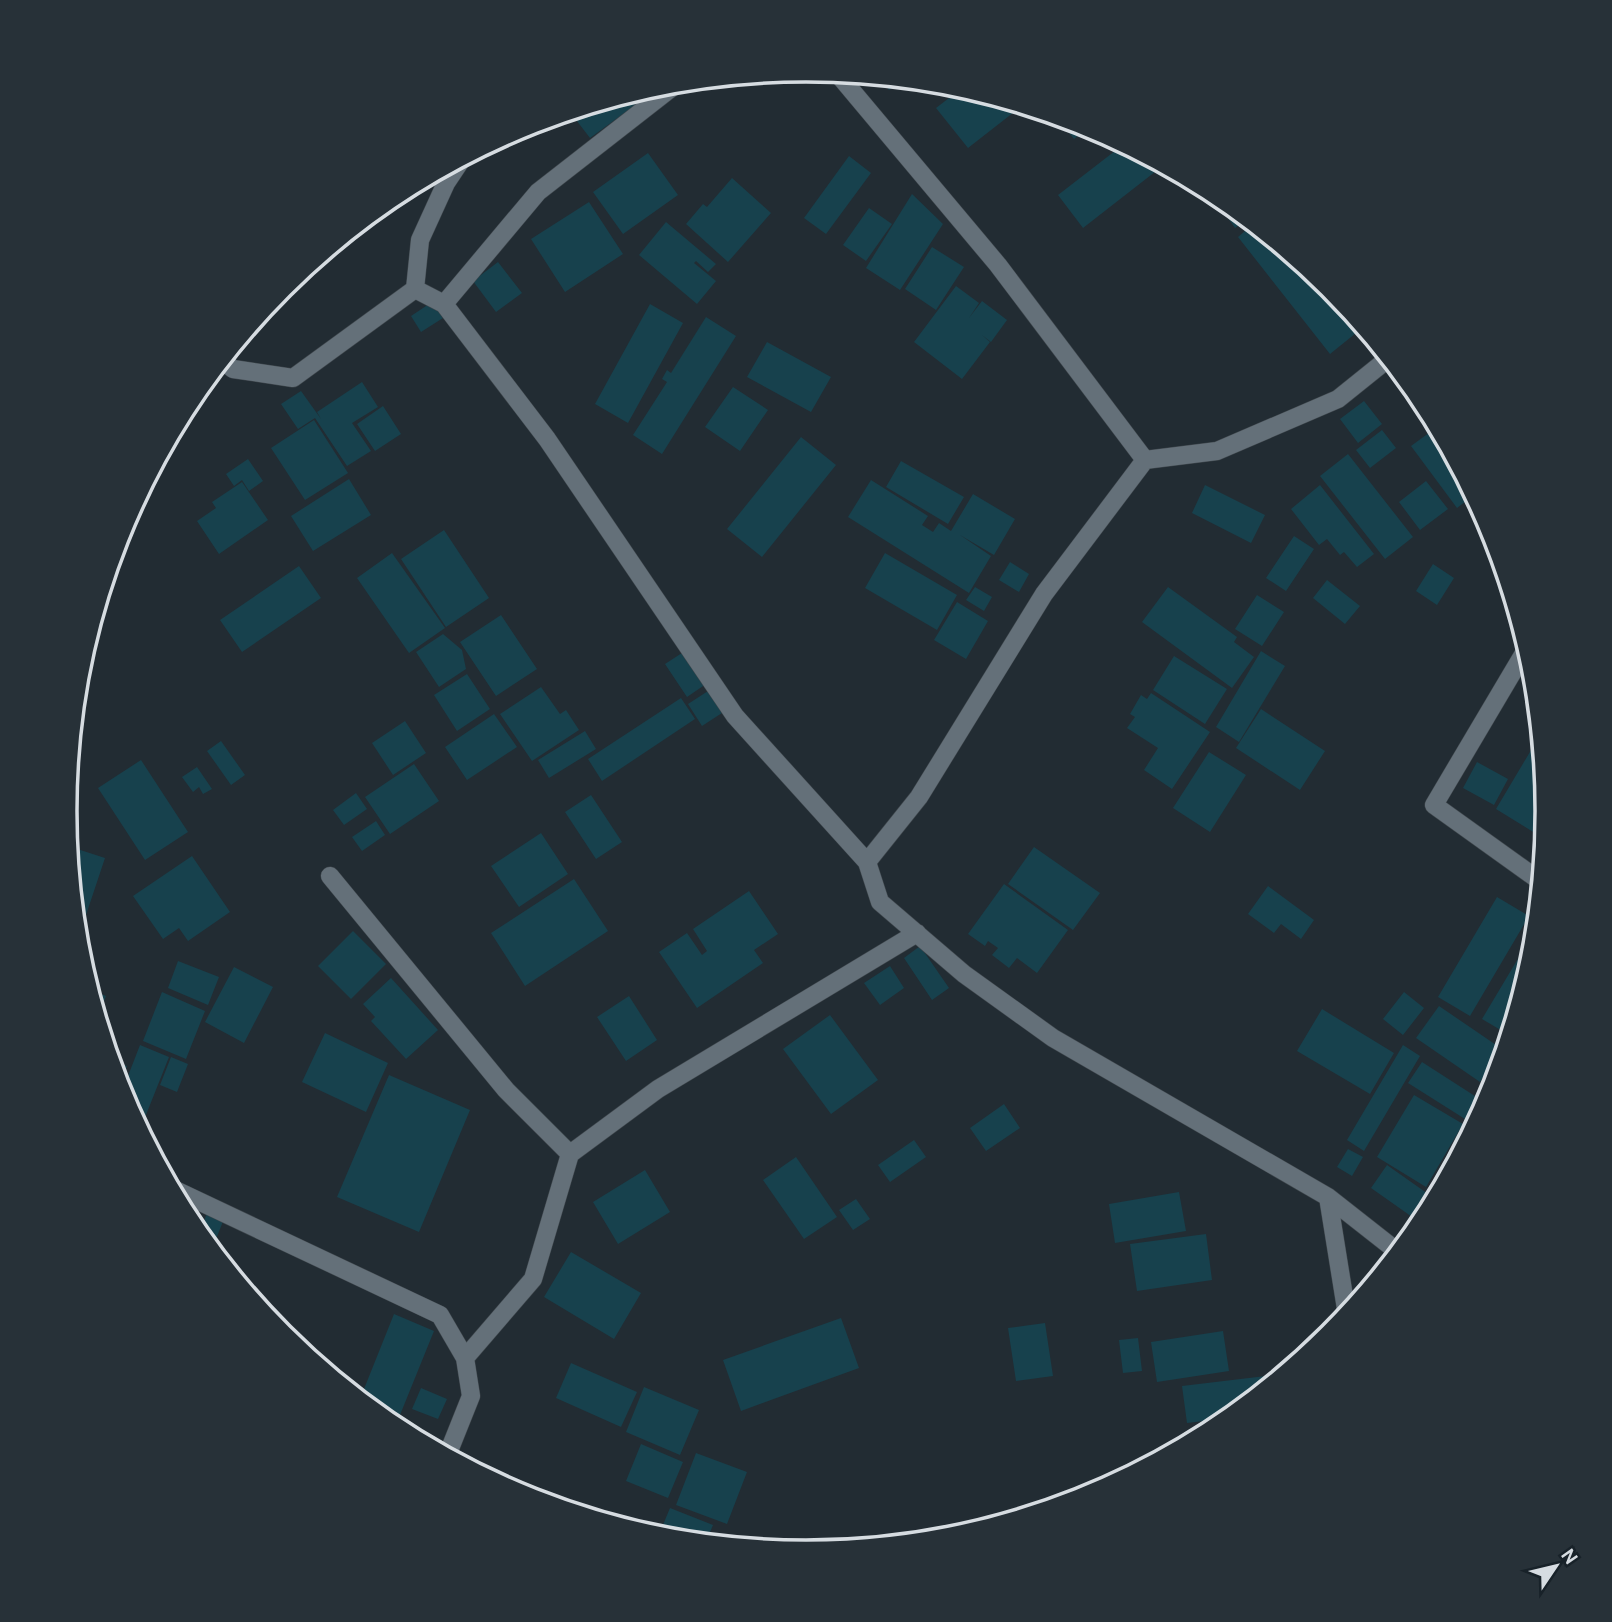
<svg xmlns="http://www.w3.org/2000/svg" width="1612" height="1622" viewBox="0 0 1612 1622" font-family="Cabin,sans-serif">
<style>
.building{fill:#17414d}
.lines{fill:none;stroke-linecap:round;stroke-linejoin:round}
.minor-casing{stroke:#40484e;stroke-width:19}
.minor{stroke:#647079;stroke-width:18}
.rim{fill:none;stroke:#d6dce1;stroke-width:3.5}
</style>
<rect width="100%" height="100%" fill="#222c33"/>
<path class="building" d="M880 77 906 80 889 90Z
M962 88 968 89 1022 106 968 148 936 108Z
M634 92 641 101 590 138 570 112Z
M1056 116 1076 122 1090 126 1074 139Z
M1124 144 1155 161 1160 168 1083 228 1058 195Z
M648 153 678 195 623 234 593 192Z
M849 156 871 173 826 234 804 218Z
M732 178 771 213 728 262 686 224 703 204 707 207Z
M912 194 943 224 900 290 866 268Z
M589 202 623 254 565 292 531 239Z
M1231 205 1248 219 1235 228 1223 211Z
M869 208 892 224 866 261 843 245Z
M666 222 716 264 708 272 696 261 694 263 716 281 697 304 639 255Z
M1253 224 1322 281 1361 329 1330 354 1238 237Z
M932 247 964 267 936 310 905 289Z
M498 262 522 293 496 312 473 281Z
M956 286 979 303 969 318 982 301 1007 320 991 342 982 335 990 342 962 379 914 342Z
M432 302 443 318 421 332 411 316Z
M650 304 683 323 628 423 595 404Z
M706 317 736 336 662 454 633 435 667 382 662 379 667 370 671 373Z
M767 342 831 377 811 412 747 377Z
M362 382 378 407 352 423 371 451 347 466 315 418 298 429 281 404 301 391 321 419 317 412Z
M733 387 768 410 740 451 705 427Z
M1364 401 1382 424 1358 443 1340 419Z
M383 406 401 434 375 451 357 424Z
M314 420 348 473 305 500 271 448Z
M1437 427 1474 495 1457 508 1411 446Z
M1382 430 1396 448 1370 468 1356 450Z
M801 437 836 465 762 557 727 529Z
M1348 454 1413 537 1385 559 1320 476Z
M248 459 263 481 249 491 242 480 234 486 226 474Z
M901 461 964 497 948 524 886 487Z
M349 479 371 515 313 551 291 516Z
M871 480 928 516 922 525 933 532 939 523 951 531 973 494 1015 519 994 555 960 535 991 556 969 593 848 517Z
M1426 481 1448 509 1420 530 1399 502Z
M242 482 268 520 219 554 197 521 216 508 212 502Z
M1205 485 1265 515 1251 543 1192 513Z
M1320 485 1374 554 1357 567 1344 552 1340 555 1327 539 1319 545 1291 509Z
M444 530 489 598 446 627 401 559Z
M1492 532 1503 567 1482 540Z
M1294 536 1314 549 1286 591 1266 578Z
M392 553 445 628 409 653 357 578Z
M885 553 957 595 937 630 865 588Z
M1010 562 1029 574 1019 592 999 580Z
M1433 564 1454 578 1437 605 1416 591Z
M299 566 321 598 242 652 220 620Z
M1327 580 1360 606 1345 624 1313 598Z
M975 587 992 597 984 611 966 600Z
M1168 587 1237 637 1234 642 1254 657 1232 688 1142 622Z
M1257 595 1284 612 1262 646 1235 629Z
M957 602 988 621 966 659 934 640Z
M501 615 537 669 496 696 460 642Z
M443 634 462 650 466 669 439 687 416 652Z
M685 651 706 684 687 697 665 664Z
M1261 651 1285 666 1239 742 1216 727Z
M1174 656 1227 689 1205 724 1153 690Z
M467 674 490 709 457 731 434 695Z
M541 687 560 714 566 710 579 730 532 761 500 714Z
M708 691 722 713 702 726 688 704Z
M1151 693 1210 732 1172 789 1144 770 1158 748 1127 728 1135 717 1130 714 1141 695 1147 699Z
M681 698 695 719 602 781 588 759Z
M1261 709 1325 751 1300 790 1236 748Z
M494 714 517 747 467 780 445 747Z
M405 721 426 753 393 775 372 743Z
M585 731 596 749 549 778 538 760Z
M1540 735 1547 811 1546 820 1538 835 1496 809Z
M221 741 245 775 231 785 207 751Z
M1209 752 1246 775 1210 832 1173 808Z
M141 760 188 832 145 860 98 788Z
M1477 762 1508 779 1494 805 1463 788Z
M414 764 439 801 390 834 365 797Z
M197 767 212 789 203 794 199 787 193 792 182 777Z
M356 793 367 809 344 825 333 810Z
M591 795 622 842 596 859 565 812Z
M376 821 385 835 362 851 352 837Z
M541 833 568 874 519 907 491 866Z
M68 846 105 858 85 918 75 915Z
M1034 847 1100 893 1073 930 1008 884Z
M192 856 230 912 188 941 179 928 163 939 133 896Z
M574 879 608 931 525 986 491 933Z
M1004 884 1068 930 1037 973 1017 958 1009 968 992 955 998 948 988 941 985 946 968 934Z
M1268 886 1314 920 1301 939 1281 924 1274 933 1248 914Z
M749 891 778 934 754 950 763 963 697 1008 659 952 687 933 702 955 707 951 693 929Z
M1497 897 1529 916 1470 1016 1438 997Z
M353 931 386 964 351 999 318 966Z
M1531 937 1535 939 1533 956 1509 1035 1482 1019Z
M920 946 949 988 932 1000 904 958Z
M178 961 219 977 208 1005 168 988Z
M890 966 904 988 880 1005 864 983Z
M234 967 273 987 244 1043 205 1022Z
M391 978 438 1030 406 1059 371 1021 375 1017 363 1004Z
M89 989 106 996 98 1017 92 998Z
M162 992 205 1011 186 1059 143 1041Z
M1404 992 1424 1008 1403 1035 1383 1019Z
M629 996 657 1040 626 1061 597 1017Z
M1439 1006 1502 1049 1480 1082 1416 1038Z
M1322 1009 1394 1053 1370 1094 1297 1051Z
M830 1015 878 1080 831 1114 783 1049Z
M325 1033 388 1063 366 1112 302 1082Z
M140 1045 169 1057 140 1130 121 1094Z
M1403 1045 1420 1056 1364 1151 1347 1140Z
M171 1057 188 1064 177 1092 160 1085Z
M110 1059 127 1066 119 1087Z
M1422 1062 1478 1098 1465 1119 1408 1083Z
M389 1075 470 1110 419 1232 337 1197Z
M1414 1095 1463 1124 1426 1187 1377 1157Z
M1004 1104 1020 1128 986 1151 970 1128Z
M914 1140 926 1157 890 1182 878 1165Z
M1348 1149 1363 1157 1352 1176 1337 1167Z
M796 1157 837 1217 804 1239 763 1180Z
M1387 1165 1431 1196 1415 1219 1371 1188Z
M645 1170 670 1212 618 1244 593 1202Z
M1179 1192 1186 1231 1115 1243 1109 1204Z
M856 1199 870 1219 853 1230 839 1210Z
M207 1213 224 1219 214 1244 204 1241 199 1234Z
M1206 1234 1212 1280 1137 1291 1130 1244Z
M571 1252 641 1293 614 1339 544 1297Z
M394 1314 434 1331 400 1415 360 1399Z
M841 1318 859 1368 741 1411 723 1360Z
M1045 1323 1053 1376 1016 1381 1008 1328Z
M1223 1331 1229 1371 1157 1382 1151 1342Z
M1138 1338 1142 1371 1123 1373 1119 1340Z
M571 1363 637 1392 621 1427 556 1398Z
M1283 1374 1229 1418 1187 1423 1182 1386Z
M644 1387 699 1410 680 1455 626 1432Z
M421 1388 447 1399 438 1419 412 1409Z
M641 1444 683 1462 668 1498 626 1481Z
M696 1453 747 1472 727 1524 676 1505Z
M1109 1485 1089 1496 1085 1497 1084 1488Z
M534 1492 576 1510V1512L531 1498Z
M670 1508 713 1525 706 1542 658 1537Z"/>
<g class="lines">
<defs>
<path id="minor" d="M837 73 998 265 1145 460 1217 451 1338 399 1389 358
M462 159 446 183 420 240 415 289 444 304 547 439 735 716 867 862 880 902 964 974 1053 1038 1328 1197 1398 1252
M444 304 538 192 679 82
M222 360 233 369 293 378 415 289
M1527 648 1434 805 1540 881
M867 862 919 797 1044 594 1145 460
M330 876 506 1090 570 1154
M171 1188 440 1315 465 1358 471 1396 447 1456
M1328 1197 1347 1315
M465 1358 533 1279 570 1154 658 1089 917 933"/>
</defs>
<use href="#minor" class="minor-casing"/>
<use href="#minor" class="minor"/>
</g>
<path d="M0 0H1612V1622H0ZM77 811a729 729 0 1 1 1458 0a729 729 0 1 1-1458 0Z" fill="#273138" fill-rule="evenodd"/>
<path class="rim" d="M77 811a729 729 0 1 1 1458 0a729 729 0 1 1-1458 0Z"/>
<g transform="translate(1556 1566) rotate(55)" stroke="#182229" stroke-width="5" paint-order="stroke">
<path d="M0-5L12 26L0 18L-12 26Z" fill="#d6dce1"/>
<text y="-10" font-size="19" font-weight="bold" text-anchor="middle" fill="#d6dce1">N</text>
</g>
</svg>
